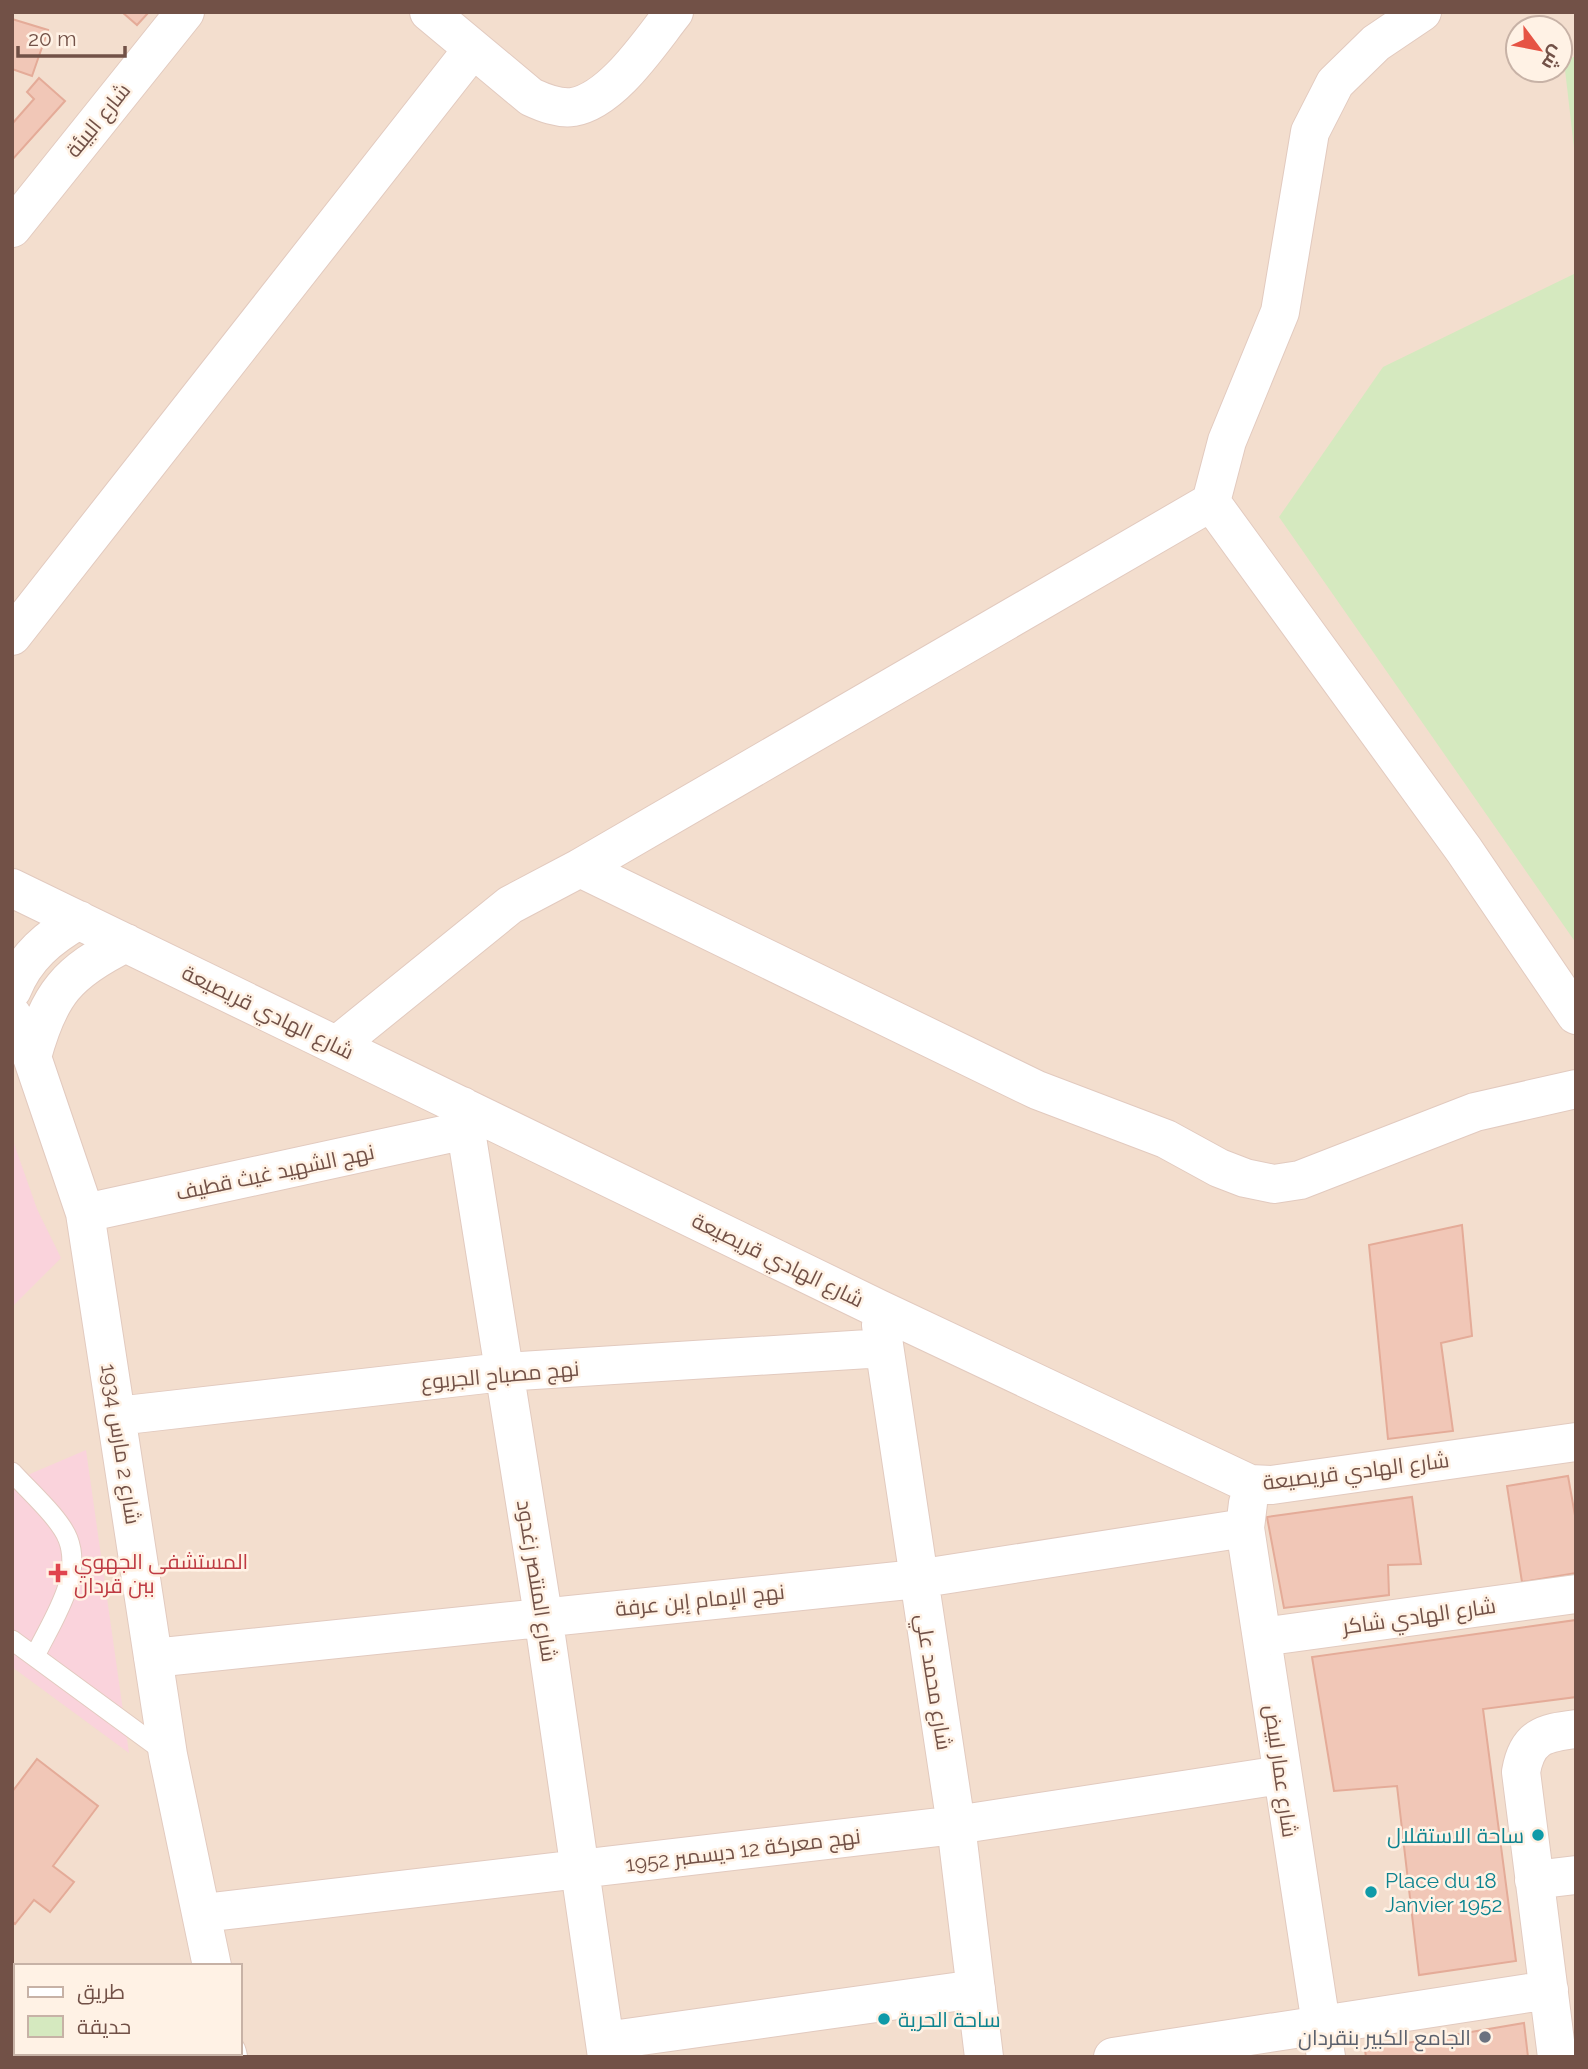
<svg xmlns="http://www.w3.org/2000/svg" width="1588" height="2069" viewBox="0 0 1588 2069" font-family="Raleway,Cairo,sans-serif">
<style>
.residential{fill:#f3dece;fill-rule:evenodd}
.medical{fill:#fad3dc}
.green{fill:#d5e9bf}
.building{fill:#f1c7b7;stroke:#e4ab98;stroke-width:2}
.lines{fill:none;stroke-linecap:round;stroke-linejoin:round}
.service-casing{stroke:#e2cabf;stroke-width:21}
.minor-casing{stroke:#e2cabf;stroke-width:40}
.tertiary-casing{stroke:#e2cabf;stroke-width:40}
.service{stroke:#fff;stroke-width:19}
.minor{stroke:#fff;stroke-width:38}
.tertiary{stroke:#fff;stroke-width:38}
.health-dot{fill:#e0444e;stroke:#fff2e5;stroke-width:2.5}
.culture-dot{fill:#0f9aa8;stroke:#fff2e5;stroke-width:2.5}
.worship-dot{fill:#6b7280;stroke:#fff2e5;stroke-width:2.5}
.labels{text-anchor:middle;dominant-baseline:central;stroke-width:5;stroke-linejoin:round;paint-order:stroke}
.street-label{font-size:21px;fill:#725147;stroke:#fff2e5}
.health-label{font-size:21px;fill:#be3a42;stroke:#fff2e5;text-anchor:start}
.culture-label{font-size:21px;fill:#0d838f;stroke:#fff2e5;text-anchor:start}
.worship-label{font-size:21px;fill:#5b616d;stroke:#fff2e5;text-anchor:end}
</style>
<rect width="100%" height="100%" fill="#fcede0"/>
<path class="residential" d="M12 12H1576V2057H12ZM1518 28H1560V70H1518ZM16 1966H240V2053H16Z"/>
<path class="medical" d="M12 1138 37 1209 61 1258 12 1307Z
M86 1450 129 1753 12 1667V1477L16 1480Z"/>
<path class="green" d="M1576 56V165L1564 61Z
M1576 273V943L1279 517 1383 367Z"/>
<path class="building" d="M122 12H149L137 25Z
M12 19 48 30 32 76 12 69Z
M39 78 65 101 12 160V124L34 99 27 92Z
M1462 1225 1472 1336 1441 1343 1453 1431 1388 1439 1369 1245Z
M1568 1476 1576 1521V1573L1522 1582 1507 1486Z
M1412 1497 1421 1564 1388 1565 1389 1595 1284 1608 1267 1517Z
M1576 1620V1697L1483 1709 1516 1961 1419 1975 1397 1786 1334 1791 1312 1657Z
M37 1759 98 1806 53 1866 74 1882 50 1912 34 1900 15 1924 12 1921V1792Z
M1524 2023 1528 2057H1366L1365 2050Z"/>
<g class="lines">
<defs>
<path id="service" d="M12 1472C28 1490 60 1518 68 1539 83 1578 51 1622 35 1656
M12 1640 166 1753"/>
<path id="minor" d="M429 12 531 97C544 103 559 109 573 107 613 100 650 42 674 12
M1211 502 1464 850 1576 1015
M12 636 472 50
M580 868 1037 1090 1166 1139 1219 1168 1245 1178 1274 1184 1300 1180 1475 1112 1576 1089
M12 888 879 1309 1250 1484 1272 1485 1576 1442
M12 990C25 957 49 937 79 920
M12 1015 32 1057 85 1213 168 1755 212 1966
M337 1045 510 905 580 868 1211 502 1227 441 1280 312 1310 132 1335 83 1376 43 1422 12
M32 1057C49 994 67 972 126 943
M462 1106 543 1615 607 2057
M85 1213 466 1130
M881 1325 956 1825 984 2057
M117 1416 503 1372 884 1348
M1248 1503 1245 1528 1326 2057
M1262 1637 1576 1594
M153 1658 917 1579 1245 1528
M1534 1880 1576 1875
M203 1913 956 1825 1281 1775
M605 2041 976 1989
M227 2053 228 2057
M1113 2057 1549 1990
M1557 2057 1521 1772C1527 1737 1543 1733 1576 1729"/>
<path id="tertiary" d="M12 228 185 12"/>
</defs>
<use href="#service" class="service-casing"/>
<use href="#minor" class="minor-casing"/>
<use href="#tertiary" class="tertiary-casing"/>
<use href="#service" class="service"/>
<use href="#minor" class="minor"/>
<use href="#tertiary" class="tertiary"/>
</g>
<path class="health-dot" d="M54.5 1562.5h7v7h7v7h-7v7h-7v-7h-7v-7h7z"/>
<g class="culture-dot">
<circle cx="1538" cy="1835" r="7"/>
<circle cx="1371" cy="1892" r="7"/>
<circle cx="884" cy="2019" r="7"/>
</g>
<circle class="worship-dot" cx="1485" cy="2037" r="7"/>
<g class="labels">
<g class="street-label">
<text transform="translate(98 120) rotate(-51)">شارع البيئة</text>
<text transform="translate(268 1012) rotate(26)">شارع الهادي قريصيعة</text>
<text transform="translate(275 1172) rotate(-12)">نهج الشهيد غيث قطيف</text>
<text transform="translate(778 1260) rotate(26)">شارع الهادي قريصيعة</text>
<text transform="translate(500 1375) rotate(-5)">نهج مصباح الجربوع</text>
<text transform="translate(121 1444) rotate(81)">شارع 2 مارس 1934</text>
<text transform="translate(1356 1471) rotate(-7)">شارع الهادي قريصيعة</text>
<text transform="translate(537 1581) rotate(81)">شارع المنتصر زغدود</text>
<text transform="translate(700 1600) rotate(-6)">نهج الإمام إبن عرفة</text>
<text transform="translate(1419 1616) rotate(-8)">شارع الهادي شاكر</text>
<text transform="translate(934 1682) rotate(81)">شارع محمد علي</text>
<text transform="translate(1281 1771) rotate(82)">شارع عمار لبيض</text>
<text transform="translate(743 1850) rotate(-7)">نهج معركة 12 ديسمبر 1952</text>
</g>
<g class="health-label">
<text x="74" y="1561">المستشفى الجهوي<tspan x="74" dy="24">ببن قردان</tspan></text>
</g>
<g class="culture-label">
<text x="1524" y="1835" text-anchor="end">ساحة الاستقلال</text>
<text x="1385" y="1880">Place du 18<tspan x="1385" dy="24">Janvier 1952</tspan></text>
<text x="898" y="2019">ساحة الحرية</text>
</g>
<g class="worship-label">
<text x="1471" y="2037">الجامع الكبير بنقردان</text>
</g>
</g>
<rect width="1588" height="2069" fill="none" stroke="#725147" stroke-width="28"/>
<rect x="14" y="1964" width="228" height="91" fill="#fff2e5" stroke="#c7b2a6" stroke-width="2"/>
<rect x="28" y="1987" width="35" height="10" fill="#ffffff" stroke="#c7b2a6" stroke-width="2"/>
<text x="77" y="1999" font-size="21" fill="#725147">طريق</text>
<rect x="28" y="2016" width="35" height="21" fill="#d5e9bf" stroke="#c7b2a6" stroke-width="2"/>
<text x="77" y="2034" font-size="21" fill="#725147">حديقة</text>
<g transform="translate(1539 49) rotate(122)"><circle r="33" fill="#fff2e5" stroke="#c7b2a6" stroke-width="2"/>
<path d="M0-5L12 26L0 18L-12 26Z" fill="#e65444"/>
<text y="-10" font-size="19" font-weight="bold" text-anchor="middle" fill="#725147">ش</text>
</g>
<path d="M18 46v10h107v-10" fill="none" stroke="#725147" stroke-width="3.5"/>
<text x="28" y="46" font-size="21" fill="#725147" stroke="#fff2e5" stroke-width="5" paint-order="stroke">20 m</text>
</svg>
